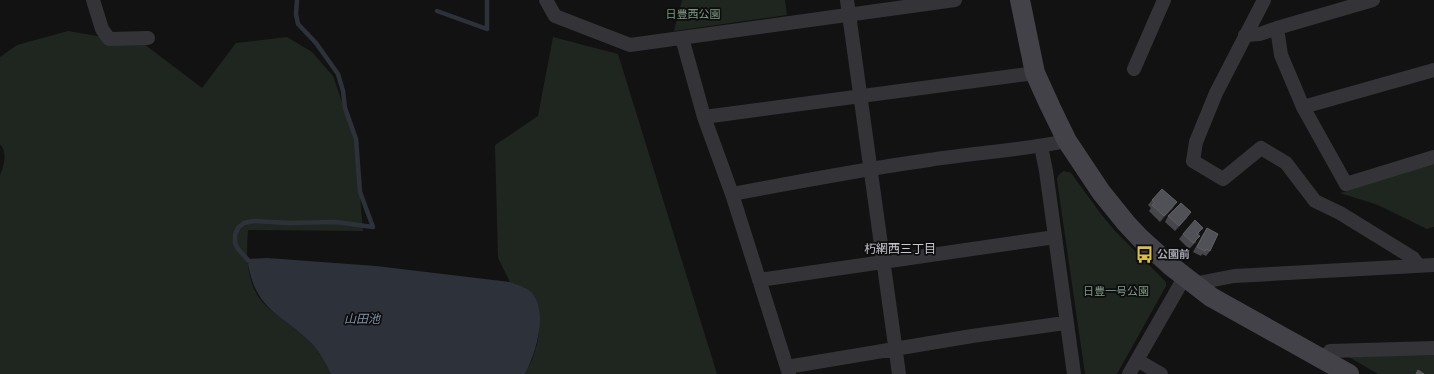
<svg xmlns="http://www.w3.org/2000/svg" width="1434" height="374" viewBox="0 0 1434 374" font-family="Raleway,'Noto Sans JP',sans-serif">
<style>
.green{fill:#1f2620}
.water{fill:#2d323a}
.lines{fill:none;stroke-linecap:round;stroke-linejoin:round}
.stream{stroke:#2d323a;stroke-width:4.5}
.street{stroke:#343438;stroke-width:14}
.secondary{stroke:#424248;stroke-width:20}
.wall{fill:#46464b}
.shaded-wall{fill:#2d2d30}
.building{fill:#505156;stroke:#5e5e64}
.labels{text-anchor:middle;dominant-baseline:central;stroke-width:3.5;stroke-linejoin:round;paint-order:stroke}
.park-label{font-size:11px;fill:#7e9b85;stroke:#0d0d0e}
.poi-label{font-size:11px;font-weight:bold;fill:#a5a7b2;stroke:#0d0d0e;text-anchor:start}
.neighbourhood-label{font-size:12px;fill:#c6c7cf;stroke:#0d0d0e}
.water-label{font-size:12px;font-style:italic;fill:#808fa9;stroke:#0d0d0e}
</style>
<rect width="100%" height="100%" fill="#121213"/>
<path class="green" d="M682 0H785L787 15 674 31Z
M68 31 144 44 202 88 236 43 287 37 312 52 333 76 355 139 363 231 248 230C246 255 246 287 266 306 280 318 296 328 309 341 319 350 325 362 331 374H0V175C4 165 8 153 0 144V57L17 45Z
M553 37 618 54 717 374H525L532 360 537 344 539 333 538 309 526 288 510 282 498 258 495 145 538 116Z
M1434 164V227L1427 229 1378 205 1340 193Z
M1064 171 1071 173 1101 214 1115 231 1166 282V286L1117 374H1085L1057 180C1057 176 1060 173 1064 171Z
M1434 353V374H1378L1349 357Z"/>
<path class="water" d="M267 258 376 266 510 282C518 285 527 287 532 293 549 314 535 354 525 374H331C325 362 319 350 309 341 285 317 259 311 250 273 249 268 247 264 249 259Z"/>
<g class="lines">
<path class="stream" d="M437 11 487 29V0
M248 260 238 249 235 243V235L238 228 244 223 254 221 289 223 336 222 373 227 360 192 356 139 345 108 343 91 338 74 316 43 298 24 296 14 297 0"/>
<path class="street" d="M93 0 102 29 109 39 148 38
M546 0 555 16 630 45 955 0
M847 0 899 374
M1264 0 1216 93 1196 142 1193 161 1223 179 1261 148 1286 163 1315 201 1340 213 1413 258 1419 266
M1373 0 1277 28 1281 55 1303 107 1346 184 1434 157
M1245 35 1260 34 1277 28
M682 38 704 117 732 194 789 374
M1134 69 1164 0
M1303 107 1434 70
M704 117 1035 73
M1041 146 1046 171 1074 374
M732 194C798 182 863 169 929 160 975 153 1022 150 1067 141
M759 280 1055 237
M1193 284 1234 276 1434 265
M1137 360 1161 374
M1324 360 1330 351 1434 348
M787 367 972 336 1065 323
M1129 374 1184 278"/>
<path class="secondary" d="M1020 0 1035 73 1050 106 1067 141 1101 192 1126 223 1140 238 1171 266 1211 297 1349 374"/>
</g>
<path class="wall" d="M1152 200 1173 208 1160 222 1149 211 1151 208 1148 205Z
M1168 216 1187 218 1175 231 1165 222Z
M1207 228 1210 251 1206 256 1202 254 1201 256 1193 252 1203 234Z
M1200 233 1198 235 1196 242 1189 249 1179 239 1183 234Z"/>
<path class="shaded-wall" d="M1177 202 1173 208 1160 222 1164 216Z
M1191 212 1187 218 1175 231 1179 226Z"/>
<path class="building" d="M1162 189 1177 202 1164 216 1152 205 1155 203 1152 200Z
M1181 203 1191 212 1179 226 1168 216Z
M1195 220 1203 228 1197 234 1200 236 1193 243 1183 234Z
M1207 228 1218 234 1210 251 1206 249 1205 251 1197 247Z
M1418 370 1424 374H1416Z"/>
<defs>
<symbol id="bus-bare" viewBox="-9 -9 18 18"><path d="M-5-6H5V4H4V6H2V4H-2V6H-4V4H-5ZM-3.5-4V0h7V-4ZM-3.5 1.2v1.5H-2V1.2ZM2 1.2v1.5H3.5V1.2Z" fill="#dac043" stroke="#0d0d0e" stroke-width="2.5" paint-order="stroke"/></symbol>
</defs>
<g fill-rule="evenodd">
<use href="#bus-bare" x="1132" y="242" width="25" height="25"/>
</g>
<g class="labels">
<g class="park-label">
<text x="693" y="14">日豊西公園</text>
<text x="1116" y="291">日豊一号公園</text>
</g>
<g class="poi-label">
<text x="1157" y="254">公園前</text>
</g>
<g class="neighbourhood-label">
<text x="900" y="249">朽網西三丁目</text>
</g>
<g class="water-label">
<text x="362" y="319">山田池</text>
</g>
</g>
</svg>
